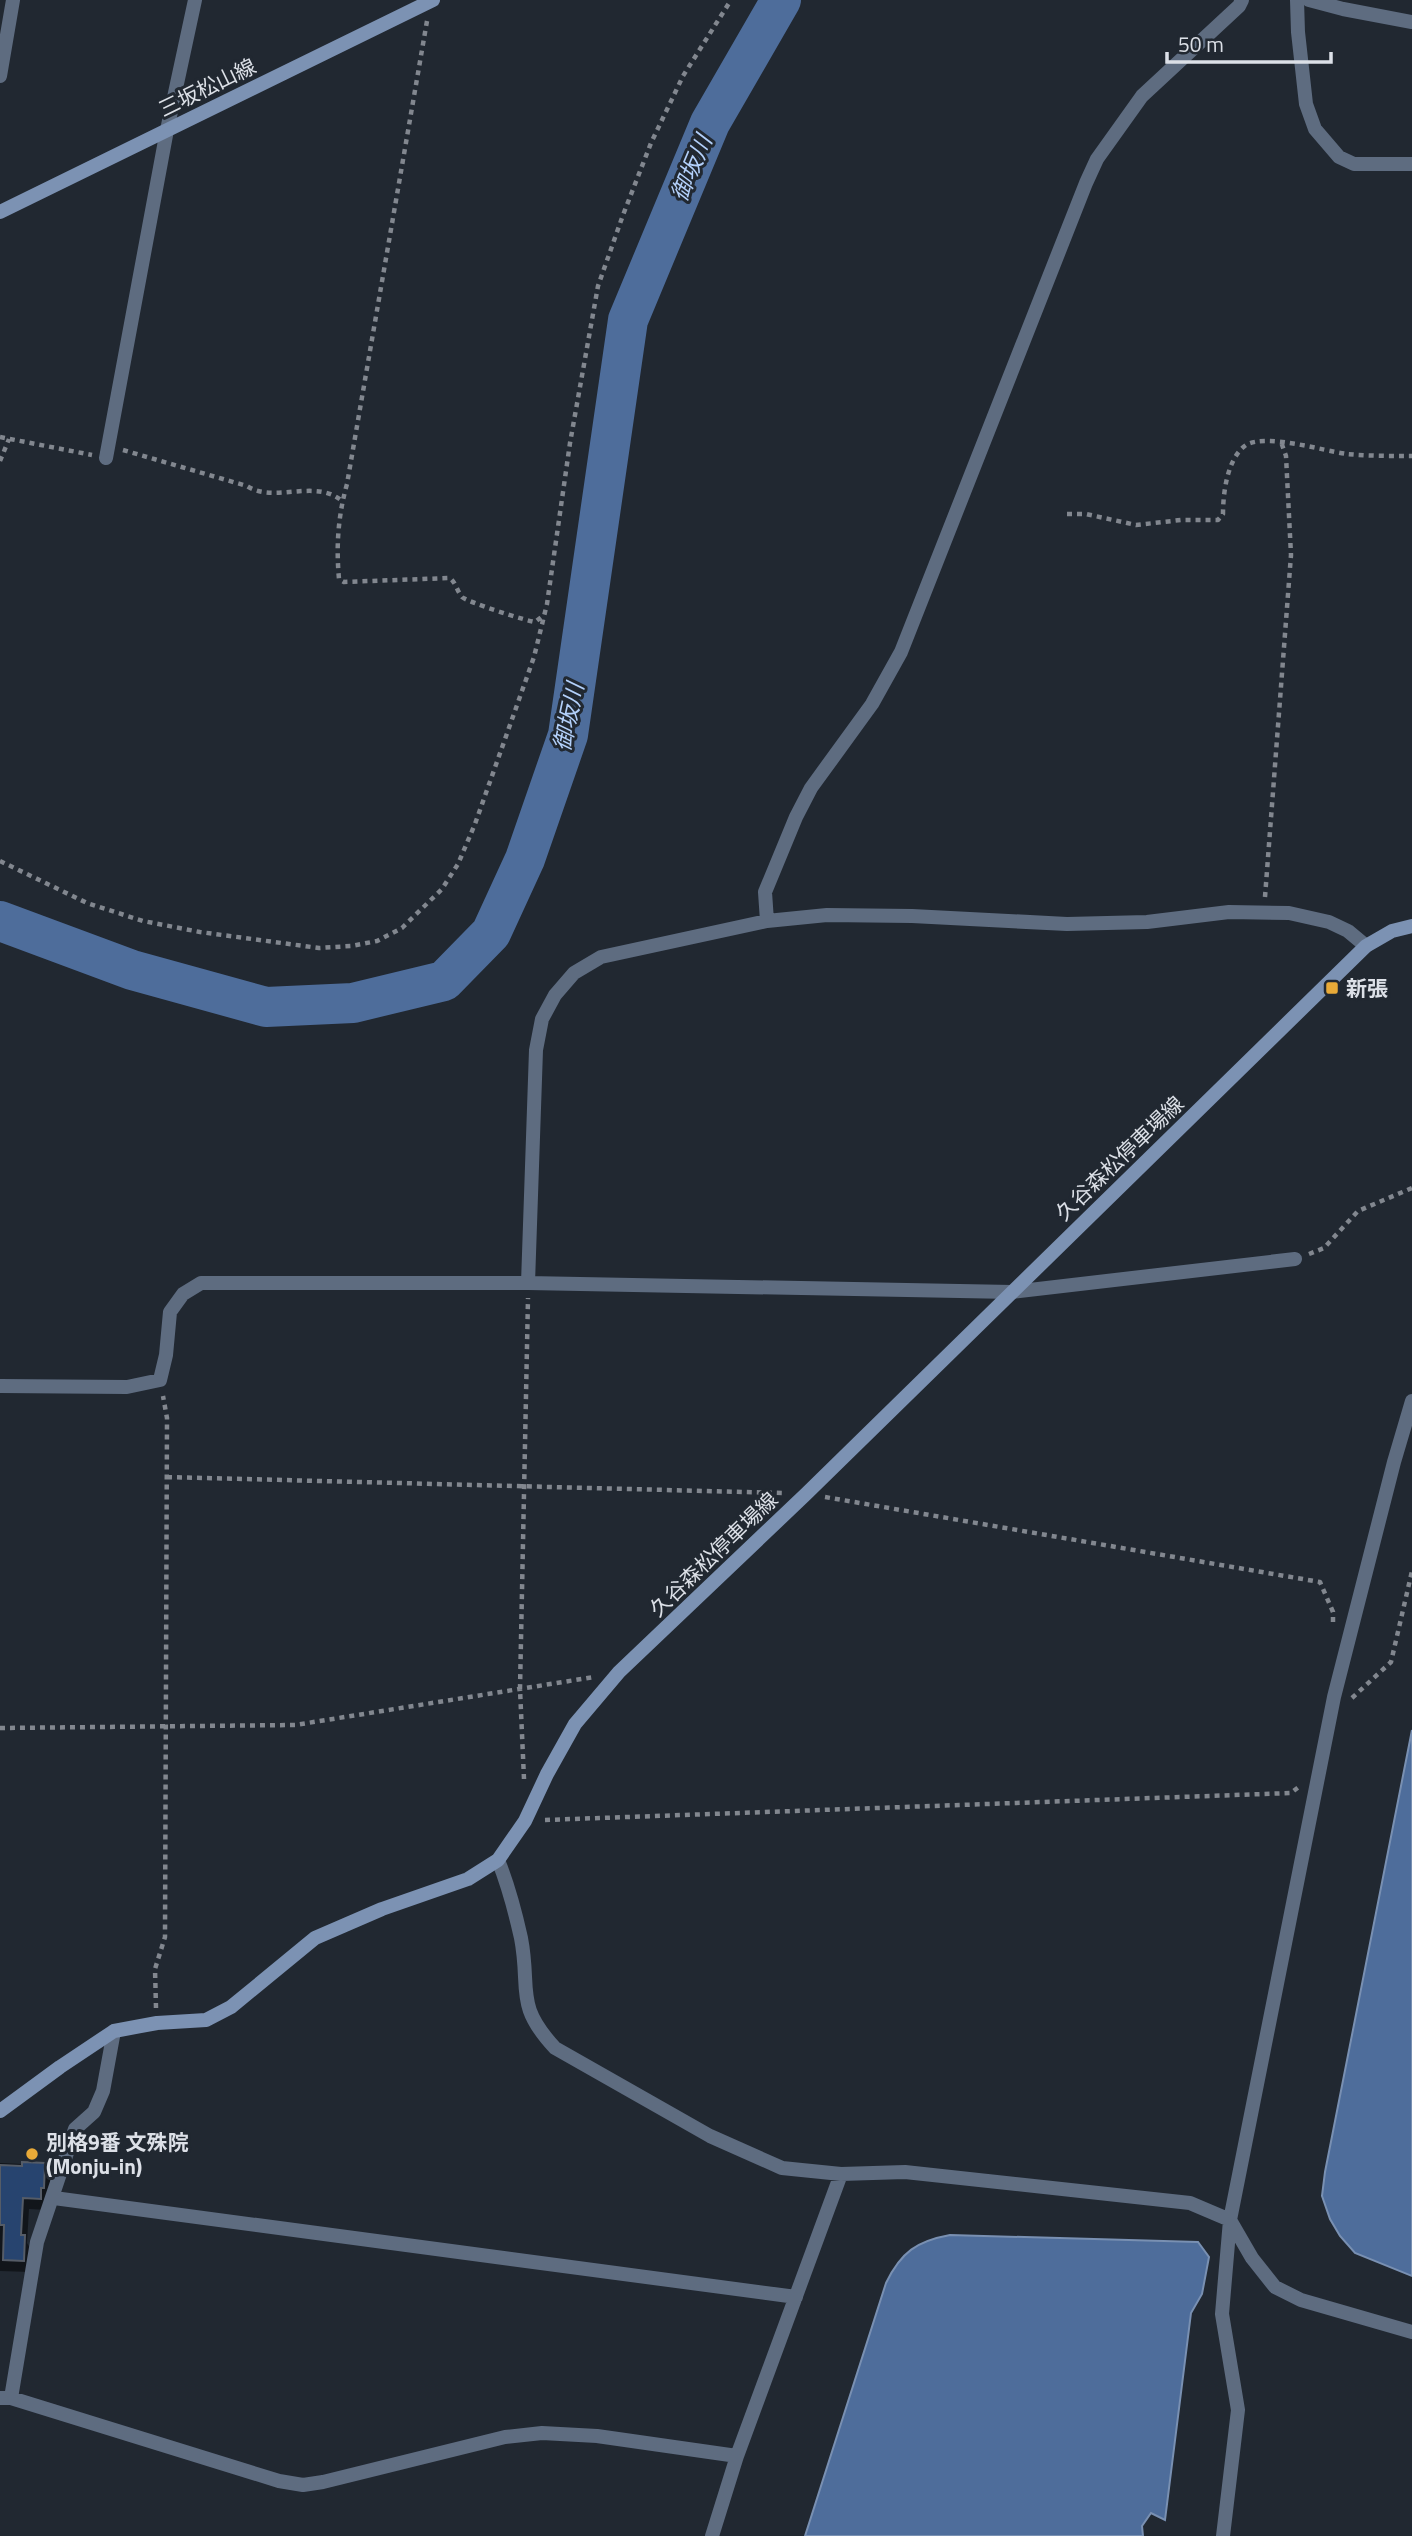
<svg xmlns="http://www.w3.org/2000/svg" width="1412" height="2536" viewBox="0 0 1412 2536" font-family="'Titillium Web','Noto Sans JP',sans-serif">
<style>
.water{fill:#4e6d9b;stroke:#7990b2;stroke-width:2}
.shadow{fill:#0007}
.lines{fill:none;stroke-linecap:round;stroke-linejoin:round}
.river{stroke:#4e6d9b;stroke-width:40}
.building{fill:#27446f;stroke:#555c67;stroke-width:2}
.path{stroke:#82878f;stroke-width:4.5;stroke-dasharray:5 5;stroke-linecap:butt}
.street{stroke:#5e6c80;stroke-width:14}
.secondary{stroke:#7c92b3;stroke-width:14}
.poi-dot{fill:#e9aa38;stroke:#212831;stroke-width:2.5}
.labels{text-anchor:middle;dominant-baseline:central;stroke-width:6;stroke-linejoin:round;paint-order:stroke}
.street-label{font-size:21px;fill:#dce0e7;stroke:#212831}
.poi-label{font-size:21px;font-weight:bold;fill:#dce0e7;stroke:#212831;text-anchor:start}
.water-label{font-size:23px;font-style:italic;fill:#b3d0fa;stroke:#212831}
</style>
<rect width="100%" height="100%" fill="#212831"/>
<path class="water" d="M1412 1730V2276L1355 2253 1340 2236 1330 2219 1322 2196 1325 2172Z
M950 2235 1198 2242 1209 2257 1202 2294 1191 2313 1165 2520 1151 2513 1142 2526 1143 2536H805L886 2283C901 2252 917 2241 950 2235Z"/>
<path class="shadow" d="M0 2163 44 2165 50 2177V2199L46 2210 29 2209 27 2243 30 2248V2272L0 2271Z"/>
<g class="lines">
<path class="river" d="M0 921 132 970 266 1007 353 1003 444 981 491 933 525 859 568 735 628 320 710 123 781 0"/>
</g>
<path class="building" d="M22 2162 45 2163 44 2188H41V2199L23 2198 21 2235H25L24 2261 3 2260 4 2225H0V2165L22 2166Z"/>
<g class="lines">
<path class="path" d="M427 21 347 484C338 516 336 546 339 579L344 582 450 578C456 583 457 591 462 597 467 602 527 621 535 622L544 615
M0 437 92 455
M123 450 247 486C274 504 315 478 342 501
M0 461 9 439
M1067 514H1086L1136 525 1181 520H1218L1223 514C1223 494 1227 458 1246 445 1266 433 1324 451 1347 454 1368 456 1391 456 1412 456
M0 861 87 903 143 921 200 932 319 948 351 946 377 941 402 928 442 889 458 864 475 824 534 657 547 604 570 443 598 286 623 215 651 143 683 76 731 0
M1265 897 1291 555 1286 456 1281 442
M1309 1254 1324 1248 1358 1211 1412 1188
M167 1477 782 1493
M825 1497 1320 1582 1333 1612V1625
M1352 1698 1391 1662 1412 1571
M0 1728 295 1725 594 1677
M524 1779 520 1689 528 1298
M545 1820 1291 1793 1300 1786
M156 2008 155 1969 165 1937 167 1418 163 1396"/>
<path class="street" d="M1297 0 1298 32 1306 104 1315 129 1339 157 1354 164H1412
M1309 0 1343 9 1412 22
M0 76 13 0
M106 458 167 130 195 0
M767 921 765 892 796 817 811 788 872 704 901 652 1086 183 1097 159 1142 96 1239 6 1242 0
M528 1283 536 1050 542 1019 555 995 574 973 601 957 767 921 827 915 912 916 1067 924 1147 922 1229 912 1289 913 1329 922 1348 931 1366 946
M0 1386 127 1387 160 1380 166 1355 170 1312 183 1294 201 1283H528L1012 1292 1295 1259
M498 1860C508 1885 515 1911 521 1938 531 1990 514 2004 555 2048L710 2136 782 2168 841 2174 905 2172 1190 2203 1230 2220 1252 2258 1275 2287 1301 2300 1412 2332
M54 2198 796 2297
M0 2398H11L279 2481 303 2485 323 2482 505 2437 542 2433 597 2436 737 2456
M11 2398 37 2242 75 2129 94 2112 103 2091 114 2031
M712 2536 737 2456 841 2174
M1223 2536 1238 2410 1222 2314 1230 2220 1334 1697 1394 1462 1412 1401"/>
<path class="secondary" d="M0 212 433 0
M0 2111 60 2067 114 2031 157 2023 206 2020 231 2007 315 1938 382 1909 468 1879 498 1860 525 1821 547 1774 575 1724 619 1672 806 1494 1366 946 1392 931 1412 926"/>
</g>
<g class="poi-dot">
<rect x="1325" y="981" width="14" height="14" rx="3.5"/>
<circle cx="32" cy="2154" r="7"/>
</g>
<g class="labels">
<g class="street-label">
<text transform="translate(207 87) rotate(-26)">三坂松山線</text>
<text transform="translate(1119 1158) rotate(-44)">久谷森松停車場線</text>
<text transform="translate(713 1554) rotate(-44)">久谷森松停車場線</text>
</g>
<g class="poi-label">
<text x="1346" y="988">新張</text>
<text x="46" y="2142">別格9番 文殊院<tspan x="46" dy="24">(Monju-in)</tspan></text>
</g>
<g class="water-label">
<text transform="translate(691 168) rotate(-67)">御坂川</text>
<text transform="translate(568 717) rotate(-78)">御坂川</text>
</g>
</g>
<path d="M1167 52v10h164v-10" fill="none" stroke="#dce0e7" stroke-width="3.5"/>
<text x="1178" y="52" font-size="21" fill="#dce0e7" stroke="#212831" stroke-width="5" paint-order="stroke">50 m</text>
</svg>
